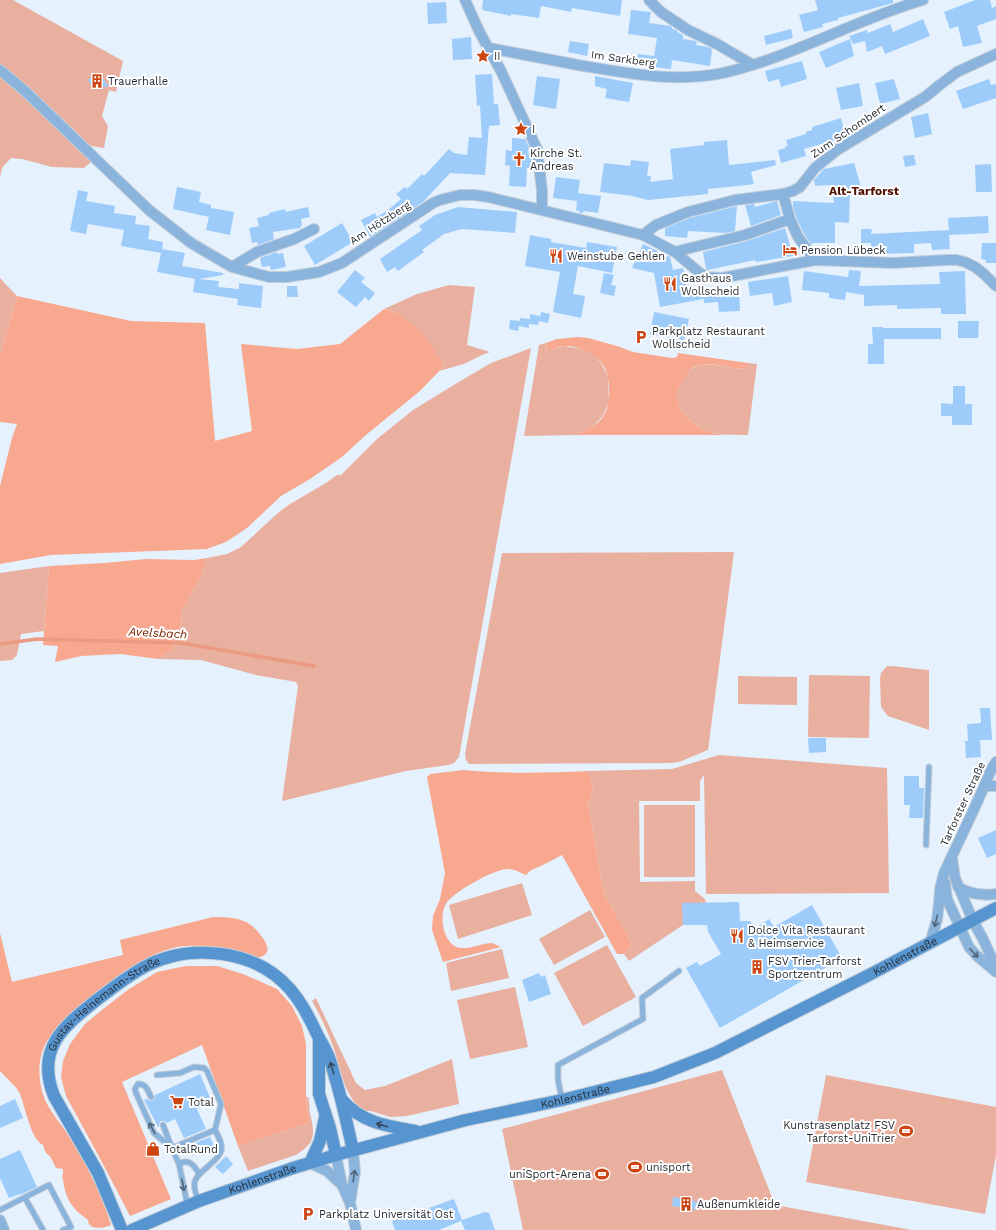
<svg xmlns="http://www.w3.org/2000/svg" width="996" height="1230" viewBox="0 0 996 1230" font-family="'Work Sans',sans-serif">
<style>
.green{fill:#eab09f}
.forest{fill:#f8a88f}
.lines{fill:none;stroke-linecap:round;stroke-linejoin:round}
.stream{stroke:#e99a81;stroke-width:3.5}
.building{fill:#9dccfa}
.service-casing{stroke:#c3ced9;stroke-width:7}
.minor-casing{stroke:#c3ced9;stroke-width:12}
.secondary-casing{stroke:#c3ced9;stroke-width:14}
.service{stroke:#8bb4dc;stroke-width:5}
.minor{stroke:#8bb4dc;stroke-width:10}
.secondary{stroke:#5795d0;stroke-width:12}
.oneway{stroke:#4f6377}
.oneway2{stroke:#354c62}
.labels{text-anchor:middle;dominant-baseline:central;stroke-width:4;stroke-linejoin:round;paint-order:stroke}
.poi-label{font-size:11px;fill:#272d33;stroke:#fff;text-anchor:start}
.street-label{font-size:11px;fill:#272d33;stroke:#fff}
.neighbourhood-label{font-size:12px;font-weight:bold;fill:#521100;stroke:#fff}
.water-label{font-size:12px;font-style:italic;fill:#7f2400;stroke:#fff}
</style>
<rect width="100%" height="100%" fill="#e5f1fd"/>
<path class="green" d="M0 0H13L123 61 116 92 109 90 102 116 108 126 104 148 91 146 0 64Z
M0 75 92 161 84 168 52 167 22 159 11 158 2 168 0 178Z
M0 278 17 296 0 355Z
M449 285 475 287 467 345 490 352 482 355 464 364 439 371 444 366 398 313 384 309 417 294Z
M546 343 547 345 546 351 564 346 569 347 578 348 587 351 595 356 602 364 608 378 609 401 603 416 591 428 575 435 524 436 539 345Z
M531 348 459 757 454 763 448 765 406 771 282 801 298 686 296 682 256 675 201 660 158 659 173 649 176 633 181 626 182 611 202 574 207 558 227 554 241 547 279 512 290 504 326 483 337 475H341L377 439 413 410 462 380 491 363Z
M748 363 757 364 748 435C736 435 725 435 714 433 698 430 674 412 677 393 677 391 679 387 680 385 684 377 690 368 699 365 708 362 733 369 744 369Z
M734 552 708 750 679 762 672 763 469 764 466 760 465 754 502 553Z
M49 566 44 631 21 634 17 655 12 660 0 661V573Z
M887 666C901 666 915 669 929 670V730L888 716 881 707 880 678 881 673Z
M809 675 870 676 869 738 808 737Z
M738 676 797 677V705L738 704Z
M719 755 887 768 889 893 706 894 704 775 700 781V801H639L640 882 695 881V891L705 899 706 903H683V925L629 961 624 954 632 944 604 893 588 803 593 789 588 771 672 769Z
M644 805H695V877H644Z
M522 883 532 915 458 939 449 905Z
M590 910 605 937 554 965 539 939Z
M607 945 636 997 583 1026 554 973Z
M502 949 509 978 451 991 446 963Z
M515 987 528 1047 470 1059 457 1000Z
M316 998 356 1083 365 1090 385 1086 452 1059 459 1104 407 1116 390 1117 371 1111H366L364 1113C343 1092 343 1076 334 1049 328 1032 321 1017 312 1001Z
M722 1070 775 1205 912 1230H523L502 1129Z
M826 1075 996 1107V1155L985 1214 806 1182Z
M306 1097H308C310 1102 309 1108 310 1113 315 1134 316 1143 296 1155L248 1171 238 1146 309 1123Z"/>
<path class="forest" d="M17 296 131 321 205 323 215 441 252 431 241 344 297 349 340 344 384 309 398 313 422 332 444 366 420 391 367 434 342 457 310 479 281 496 247 528 226 542 207 549 51 555 0 564V486L12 438 17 424 0 422V355Z
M577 337 588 338 617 346 633 352 672 358 677 357 678 353 748 363 745 369C730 369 714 362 699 365 691 367 687 374 683 380 681 383 677 390 677 394 675 409 691 424 703 429 711 433 719 434 727 435H575C585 431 596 426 603 417 612 403 611 377 602 363 594 353 577 345 564 346 557 347 552 350 546 351L547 345 546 343 557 339Z
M207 558 202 574 182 611 181 626 176 633 173 649 158 659 120 654 81 656 55 662 58 646 43 645 49 566 104 563 146 559 194 560Z
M464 770C505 774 547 773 588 771L593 789 588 803 604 893 632 944 624 954H617L562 855 541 866 531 870 526 875C521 873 514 869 509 869 495 868 456 891 447 902 439 914 442 936 453 945 464 953 481 943 492 943 495 944 498 946 501 947L443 962 432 930 433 916 440 899 445 873 427 777 430 774Z
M213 917C225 917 240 917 251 925 254 927 257 931 259 933 264 939 273 951 263 956 258 959 249 955 243 953 225 947 206 945 186 946 163 947 137 963 118 976 105 985 93 996 81 1007 69 1018 56 1028 47 1041 36 1059 38 1084 46 1102 53 1116 64 1127 71 1140 88 1167 102 1195 111 1225 103 1229 88 1230 88 1220 75 1211 67 1202 64 1186 63 1183 64 1180 62 1177L63 1173V1169L56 1168 50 1156C44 1153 45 1149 43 1145 30 1139 25 1104 19 1092 14 1084 6 1078 0 1071V933L12 982 123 955 120 940Z
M186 966H217L243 974 277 989 292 1006 302 1026 306 1044V1097L309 1123 238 1146 202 1045 122 1082 171 1199 130 1216 103 1164 66 1096 61 1077 63 1061 70 1044 85 1024 103 1009 129 989 157 972Z"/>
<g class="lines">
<path class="stream" d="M0 644 37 639 181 643 314 666"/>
</g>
<path class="building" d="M483 0H622L620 16 572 8 571 12 541 6 539 18 511 14V16L482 10Z
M815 0H893V3L838 18V20L822 24 823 27 804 32 799 15 818 10Z
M975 0H990L992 8 996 6V19L977 26 982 43 963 47 958 26 950 29 944 12Z
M446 2 447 23 428 24 427 3Z
M631 10 651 12 649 23 671 26 672 29 677 30V32L683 35V39L696 41 697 42 696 45 708 47 712 49 710 66 672 60 671 69 636 65 638 54 654 56 657 38 628 34Z
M923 19 930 36 885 54 882 46 867 52 865 41 853 44 849 36 867 30 868 33 890 24 893 32Z
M791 29 793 38 766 45 764 36Z
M471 37 472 59 453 60 452 39Z
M850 39 854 56 826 68 819 52Z
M570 41 589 44 587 56 568 52Z
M802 61 807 79 781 87 779 79 768 82 765 71Z
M95 74H100L109 87 92 86 88 80Z
M492 74 494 104H498L500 125 489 126 485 175 450 173 423 202 370 237 361 220 375 213 377 217 388 210 401 199 396 194 405 187 407 189 422 174 424 176 449 149 454 153 467 155 469 137 482 138 480 105 477 106 475 75Z
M537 76 560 79 556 109 533 105Z
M595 76 633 83 629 102 605 98 607 89 595 86Z
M894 79 900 99 880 104 875 83Z
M989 79 991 85 996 84V98L963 109 956 91Z
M859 83 863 106 841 110 836 88Z
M928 113 932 134 915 138 911 117Z
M841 118 846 137 804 149 806 156 781 163 778 150 786 148 785 146H788L786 140 806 134V132L812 130V127Z
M512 138 525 139 529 146 528 153H531L532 168H527L526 187 509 186 510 166 505 165 506 150 512 151Z
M727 140 729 165 775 160 776 165 751 172 754 184 740 186 739 185V186L708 189V194L648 200 632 196 600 192 604 163 630 166 631 160 649 162 647 176H651L650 182 673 179 670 149 704 145V142Z
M914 155 916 165 905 167 903 156Z
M854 163 861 187 852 188 853 192H850L849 223 835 222V243H813V244H811L804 234 796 217 793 206V201L834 203 831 185 815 186 814 180 824 169Z
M991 164 992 192H976L975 165Z
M556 177 580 180 578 193 601 196 598 213 584 211 582 213H580L579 211 576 210 577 201 553 198Z
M177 187 201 192 199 202 211 205V208L234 212 230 235 206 230 209 217 173 209Z
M78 190 88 192 86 201 115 206 114 213 136 216 135 224 150 226 148 239 163 242 162 249 185 253 182 266 223 273V275L199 279 219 281 218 287 239 289V283L263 286 261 308 237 305 238 299 193 292 195 279 157 272 161 253 121 246 124 230 88 224 86 234 70 231Z
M777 201 781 215 751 226 745 205 754 204 755 207Z
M737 206 735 231 725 233 688 231 687 238 665 236V228L690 218Z
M308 207 310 217 301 219 302 225 300 228 273 232 274 239 258 245 257 242 252 243 249 228 259 226 257 218 269 215V213L285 209 286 212Z
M458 207 517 212 515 233 462 229 444 234 422 250 424 252 398 271 395 267 387 272 380 259 422 230 419 226 435 215Z
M988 216 989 233 949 235 950 249 932 250 931 243 914 244V253L871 254V243H861V229H872L871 234 949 230V233L948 218Z
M342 223 353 242 315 265 304 246Z
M785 228 793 256 756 262 755 260 708 270 706 269 703 252 747 241Z
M530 235 551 239V242L586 248 587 242 617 247 612 273 578 266 573 294 585 296 581 318 553 312 560 272 525 266Z
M982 243H996V263H986V260L981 259Z
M643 244 658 251 654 259 669 256 670 257 673 270 683 268 687 288 690 287 691 292 739 290 740 311 719 312 718 302 704 303V299L660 307 654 273 632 268Z
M277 252V254L283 253 286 267 271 270 270 266 262 267 260 258Z
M355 270 365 278 361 282 375 293 369 301 365 297 356 307 337 292Z
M849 270 861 271 859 286 940 284 939 272 965 271 966 314H941V308L897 309V305L864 306V295L846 292 845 300 829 298V293L802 290 804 271 848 277Z
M604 273 614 275 611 285 616 286 614 296 600 293Z
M788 276 792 302 774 306 772 293 750 296 748 282Z
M287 286H297L298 297H287Z
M541 312 550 314 548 323 539 321Z
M654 312 689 319 684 340 650 334Z
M530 314 540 316 538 325 529 324V328L519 326 518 331 509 329 510 320 520 321V318L530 319Z
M958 321H979L978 338H958Z
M872 327H883V328H941V339H884V364H868V344H873Z
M953 386H965V404H972V425H952V416H941V403L953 404Z
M980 708H990L992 740H980L981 757 966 758 965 741H968L967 724 981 723Z
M808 738H826V752L809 753Z
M904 776H919V788H924L923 818H909L910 805H904Z
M996 830V854L987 858 978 838Z
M739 902 740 921H750L754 929 769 919 774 927 812 905 842 958 720 1028 686 968 697 962 700 966 721 954 708 932 707 925H683L682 903Z
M539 973 541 977 545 975 551 994 529 1002 522 980Z
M200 1074 212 1102 197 1109 206 1129 184 1138 175 1119 167 1123 164 1121H161L159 1124V1127H158L144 1100 147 1099 149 1100 152 1101 154 1099 155 1095Z
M15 1099 23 1118 0 1128V1106Z
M210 1137 214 1145 192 1156 188 1146Z
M20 1150 37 1187 20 1195V1194L9 1198 0 1178V1159Z
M226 1156 233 1164 223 1174 215 1167Z
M673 1197 699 1202 698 1210 672 1206Z
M454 1199 462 1220 485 1212 489 1213 495 1230H465L461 1221 439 1230H395L392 1221Z"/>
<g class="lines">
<defs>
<path id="service" d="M926 845 929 767
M157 1075 180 1073 194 1067 204 1068 207 1071 221 1104 215 1130
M151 1097C148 1091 146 1083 138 1084L135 1089 136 1093 154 1133 172 1148 163 1125
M562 1099 558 1080V1065L643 1019 642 998 679 971
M179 1164C189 1158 195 1166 199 1174
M25 1198 43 1230
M188 1205 186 1198 179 1164 172 1148 215 1130C218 1136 223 1144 221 1151 220 1155 216 1159 214 1161 198 1176 188 1178 199 1201
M0 1210 49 1185 71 1227 63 1230"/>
<path id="minor" d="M465 0 479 31 501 71 537 149 542 190V210
M649 0 661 12 688 30 717 44 753 65
M489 48C519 54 548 59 578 65 625 73 676 83 723 73 793 57 854 20 923 0
M0 70 25 91 149 210 191 243 232 267 269 277H287L319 272 342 263 433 203 440 200 460 195H474L488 197 643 235 675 252 700 273 707 277 722 278 815 260 893 263 946 260H957L965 262 975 267 984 274 996 286
M790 219 798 237 815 260
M643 235 656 225 688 212 735 200 783 194 793 191 800 187 815 168 837 150 925 97 941 84 957 72 996 54
M675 252 686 249 745 235 790 219 783 194
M232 267 257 252 294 239 314 229
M984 786H996
M952 858 955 878 973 921 983 939 996 968
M945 883 947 899 969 947 977 956 996 972
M958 887C970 894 982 896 996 894
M930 943 937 920 939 903 940 889 944 873 975 807 992 768 996 762
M336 1155 342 1185 350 1203 356 1230
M310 1163 327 1171 342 1185
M350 1203 355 1172 353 1150
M0 1220 4 1230"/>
<g id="secondary">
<path d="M319 1040V1094L330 1128 336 1155"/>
<path d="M342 1100C362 1123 387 1126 415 1131"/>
<path d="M310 1163 320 1141 325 1117"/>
<path id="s1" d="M122 1230 98 1173 54 1096C35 1048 64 1026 98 999 114 987 130 974 148 965 192 943 256 950 290 989 303 1004 310 1020 319 1038 321 1042 324 1046 326 1051 330 1058 332 1066 334 1074 342 1099 347 1125 353 1150"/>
<path id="s2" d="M132 1230 199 1201 293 1168 336 1155 466 1120 562 1100 654 1077 715 1053 869 975 996 908"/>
</g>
</defs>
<use href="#service" class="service-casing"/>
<use href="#minor" class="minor-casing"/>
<use href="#secondary" class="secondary-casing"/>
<use href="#service" class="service"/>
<use href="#minor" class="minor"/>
<use href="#secondary" class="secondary"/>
</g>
<defs><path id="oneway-shaft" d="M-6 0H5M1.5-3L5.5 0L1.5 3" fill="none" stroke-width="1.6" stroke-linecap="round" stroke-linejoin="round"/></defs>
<g class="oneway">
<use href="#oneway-shaft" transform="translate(936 921) rotate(104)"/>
<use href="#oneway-shaft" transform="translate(974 953) rotate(46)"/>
<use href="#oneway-shaft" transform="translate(152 1128) rotate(-118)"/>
<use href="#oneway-shaft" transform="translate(354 1176) rotate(-82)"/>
<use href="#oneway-shaft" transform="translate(183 1185) rotate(79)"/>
</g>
<g class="oneway2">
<use href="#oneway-shaft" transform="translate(332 1068) rotate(-107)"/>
<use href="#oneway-shaft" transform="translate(382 1125) rotate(-164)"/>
</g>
<defs>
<symbol id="sight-bare" viewBox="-9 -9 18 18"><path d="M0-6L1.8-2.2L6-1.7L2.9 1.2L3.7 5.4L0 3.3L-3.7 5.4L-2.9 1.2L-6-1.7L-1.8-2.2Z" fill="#cc4512" stroke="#fff" stroke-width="2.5" paint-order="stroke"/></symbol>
<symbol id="building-bare" viewBox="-9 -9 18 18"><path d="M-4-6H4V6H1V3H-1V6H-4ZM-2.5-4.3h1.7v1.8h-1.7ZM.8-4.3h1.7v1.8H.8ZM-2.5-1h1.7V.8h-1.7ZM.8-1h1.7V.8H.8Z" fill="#cc4512" stroke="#fff" stroke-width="2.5" paint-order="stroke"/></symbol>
<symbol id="church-bare" viewBox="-9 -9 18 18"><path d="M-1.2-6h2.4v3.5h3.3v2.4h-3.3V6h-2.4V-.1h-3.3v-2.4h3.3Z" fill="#cc4512" stroke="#fff" stroke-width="2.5" paint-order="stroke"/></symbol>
<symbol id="hotel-bare" viewBox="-9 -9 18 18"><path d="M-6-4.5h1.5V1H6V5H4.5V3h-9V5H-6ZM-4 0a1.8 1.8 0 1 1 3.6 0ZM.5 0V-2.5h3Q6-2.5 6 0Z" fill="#cc4512" stroke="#fff" stroke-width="2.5" paint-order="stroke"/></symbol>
<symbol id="restaurant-bare" viewBox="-9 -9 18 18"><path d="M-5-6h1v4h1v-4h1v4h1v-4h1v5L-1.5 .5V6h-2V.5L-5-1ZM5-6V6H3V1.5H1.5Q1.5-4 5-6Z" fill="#cc4512" stroke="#fff" stroke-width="2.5" paint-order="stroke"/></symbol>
<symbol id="parking-bare" viewBox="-9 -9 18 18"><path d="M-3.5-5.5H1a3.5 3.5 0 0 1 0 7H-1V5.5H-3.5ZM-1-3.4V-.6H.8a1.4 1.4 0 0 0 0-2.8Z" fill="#cc4512" stroke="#fff" stroke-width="2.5" paint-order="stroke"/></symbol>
<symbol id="supermarket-bare" viewBox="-9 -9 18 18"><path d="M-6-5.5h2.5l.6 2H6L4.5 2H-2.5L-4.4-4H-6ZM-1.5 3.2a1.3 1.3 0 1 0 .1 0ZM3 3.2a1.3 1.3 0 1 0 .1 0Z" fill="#cc4512" stroke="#fff" stroke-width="2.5" paint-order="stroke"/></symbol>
<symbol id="stadium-bare" viewBox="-9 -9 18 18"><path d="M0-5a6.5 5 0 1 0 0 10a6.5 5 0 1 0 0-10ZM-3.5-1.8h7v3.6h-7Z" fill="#cc4512" stroke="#fff" stroke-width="2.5" paint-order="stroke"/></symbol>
<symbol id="shop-bare" viewBox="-9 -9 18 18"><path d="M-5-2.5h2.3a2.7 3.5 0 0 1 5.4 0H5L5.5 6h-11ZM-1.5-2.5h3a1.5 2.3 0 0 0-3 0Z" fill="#cc4512" stroke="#fff" stroke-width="2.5" paint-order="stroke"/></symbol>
</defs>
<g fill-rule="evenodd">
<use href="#sight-bare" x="473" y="46" width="20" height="20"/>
<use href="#building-bare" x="87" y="71" width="20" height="20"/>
<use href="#sight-bare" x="511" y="119" width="20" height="20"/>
<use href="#church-bare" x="509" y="149" width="20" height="20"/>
<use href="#hotel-bare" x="780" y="240" width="20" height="20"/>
<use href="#restaurant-bare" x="546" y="246" width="20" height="20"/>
<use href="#restaurant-bare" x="660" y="274" width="20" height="20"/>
<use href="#parking-bare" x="631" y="327" width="20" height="20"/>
<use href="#restaurant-bare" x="727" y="926" width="20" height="20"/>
<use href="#building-bare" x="747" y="957" width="20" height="20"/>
<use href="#supermarket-bare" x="167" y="1092" width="20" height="20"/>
<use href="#stadium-bare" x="896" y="1121" width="20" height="20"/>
<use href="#shop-bare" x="143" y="1139" width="20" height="20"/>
<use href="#stadium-bare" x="625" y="1157" width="20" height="20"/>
<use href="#stadium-bare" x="592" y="1164" width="20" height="20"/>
<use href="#building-bare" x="676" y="1194" width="20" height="20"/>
<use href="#parking-bare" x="298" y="1204" width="20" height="20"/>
</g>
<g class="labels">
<g class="poi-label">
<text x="494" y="56">II</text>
<text x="108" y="81">Trauerhalle</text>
<text x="532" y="129">I</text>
<text x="530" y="153">Kirche St.<tspan x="530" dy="13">Andreas</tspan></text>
<text x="801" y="250">Pension Lübeck</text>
<text x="567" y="256">Weinstube Gehlen</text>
<text x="681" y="278">Gasthaus<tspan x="681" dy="13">Wollscheid</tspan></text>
<text x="652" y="331">Parkplatz Restaurant<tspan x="652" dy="13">Wollscheid</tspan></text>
<text x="748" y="930">Dolce Vita Restaurant<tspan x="748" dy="13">&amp; Heimservice</tspan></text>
<text x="768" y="961">FSV Trier-Tarforst<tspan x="768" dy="13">Sportzentrum</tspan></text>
<text x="188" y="1102">Total</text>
<text x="895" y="1125" text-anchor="end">Kunstrasenplatz FSV<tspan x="895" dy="13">Tarforst-UniTrier</tspan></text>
<text x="164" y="1149">TotalRund</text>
<text x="646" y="1167">unisport</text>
<text x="591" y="1174" text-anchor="end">uniSport-Arena</text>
<text x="697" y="1204">Außenumkleide</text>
<text x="319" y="1214">Parkplatz Universität Ost</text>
</g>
<g class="street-label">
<text transform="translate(623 59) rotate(8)">Im Sarkberg</text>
<text transform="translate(848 131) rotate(-34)">Zum Schombert</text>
<text transform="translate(380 223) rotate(-33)">Am Hötzberg</text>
<text transform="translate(963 804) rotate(-65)">Tarforster Straße</text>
<text stroke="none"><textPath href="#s2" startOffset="824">Kohlenstraße</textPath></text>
<text stroke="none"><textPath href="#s1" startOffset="269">Gustav-Heinemann-Straße</textPath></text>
<text stroke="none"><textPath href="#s2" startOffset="464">Kohlenstraße</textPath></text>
<text stroke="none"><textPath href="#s2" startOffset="140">Kohlenstraße</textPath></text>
</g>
<g class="neighbourhood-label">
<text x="864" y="191">Alt-Tarforst</text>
</g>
<g class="water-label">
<text transform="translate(158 633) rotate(3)">Avelsbach</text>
</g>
</g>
</svg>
